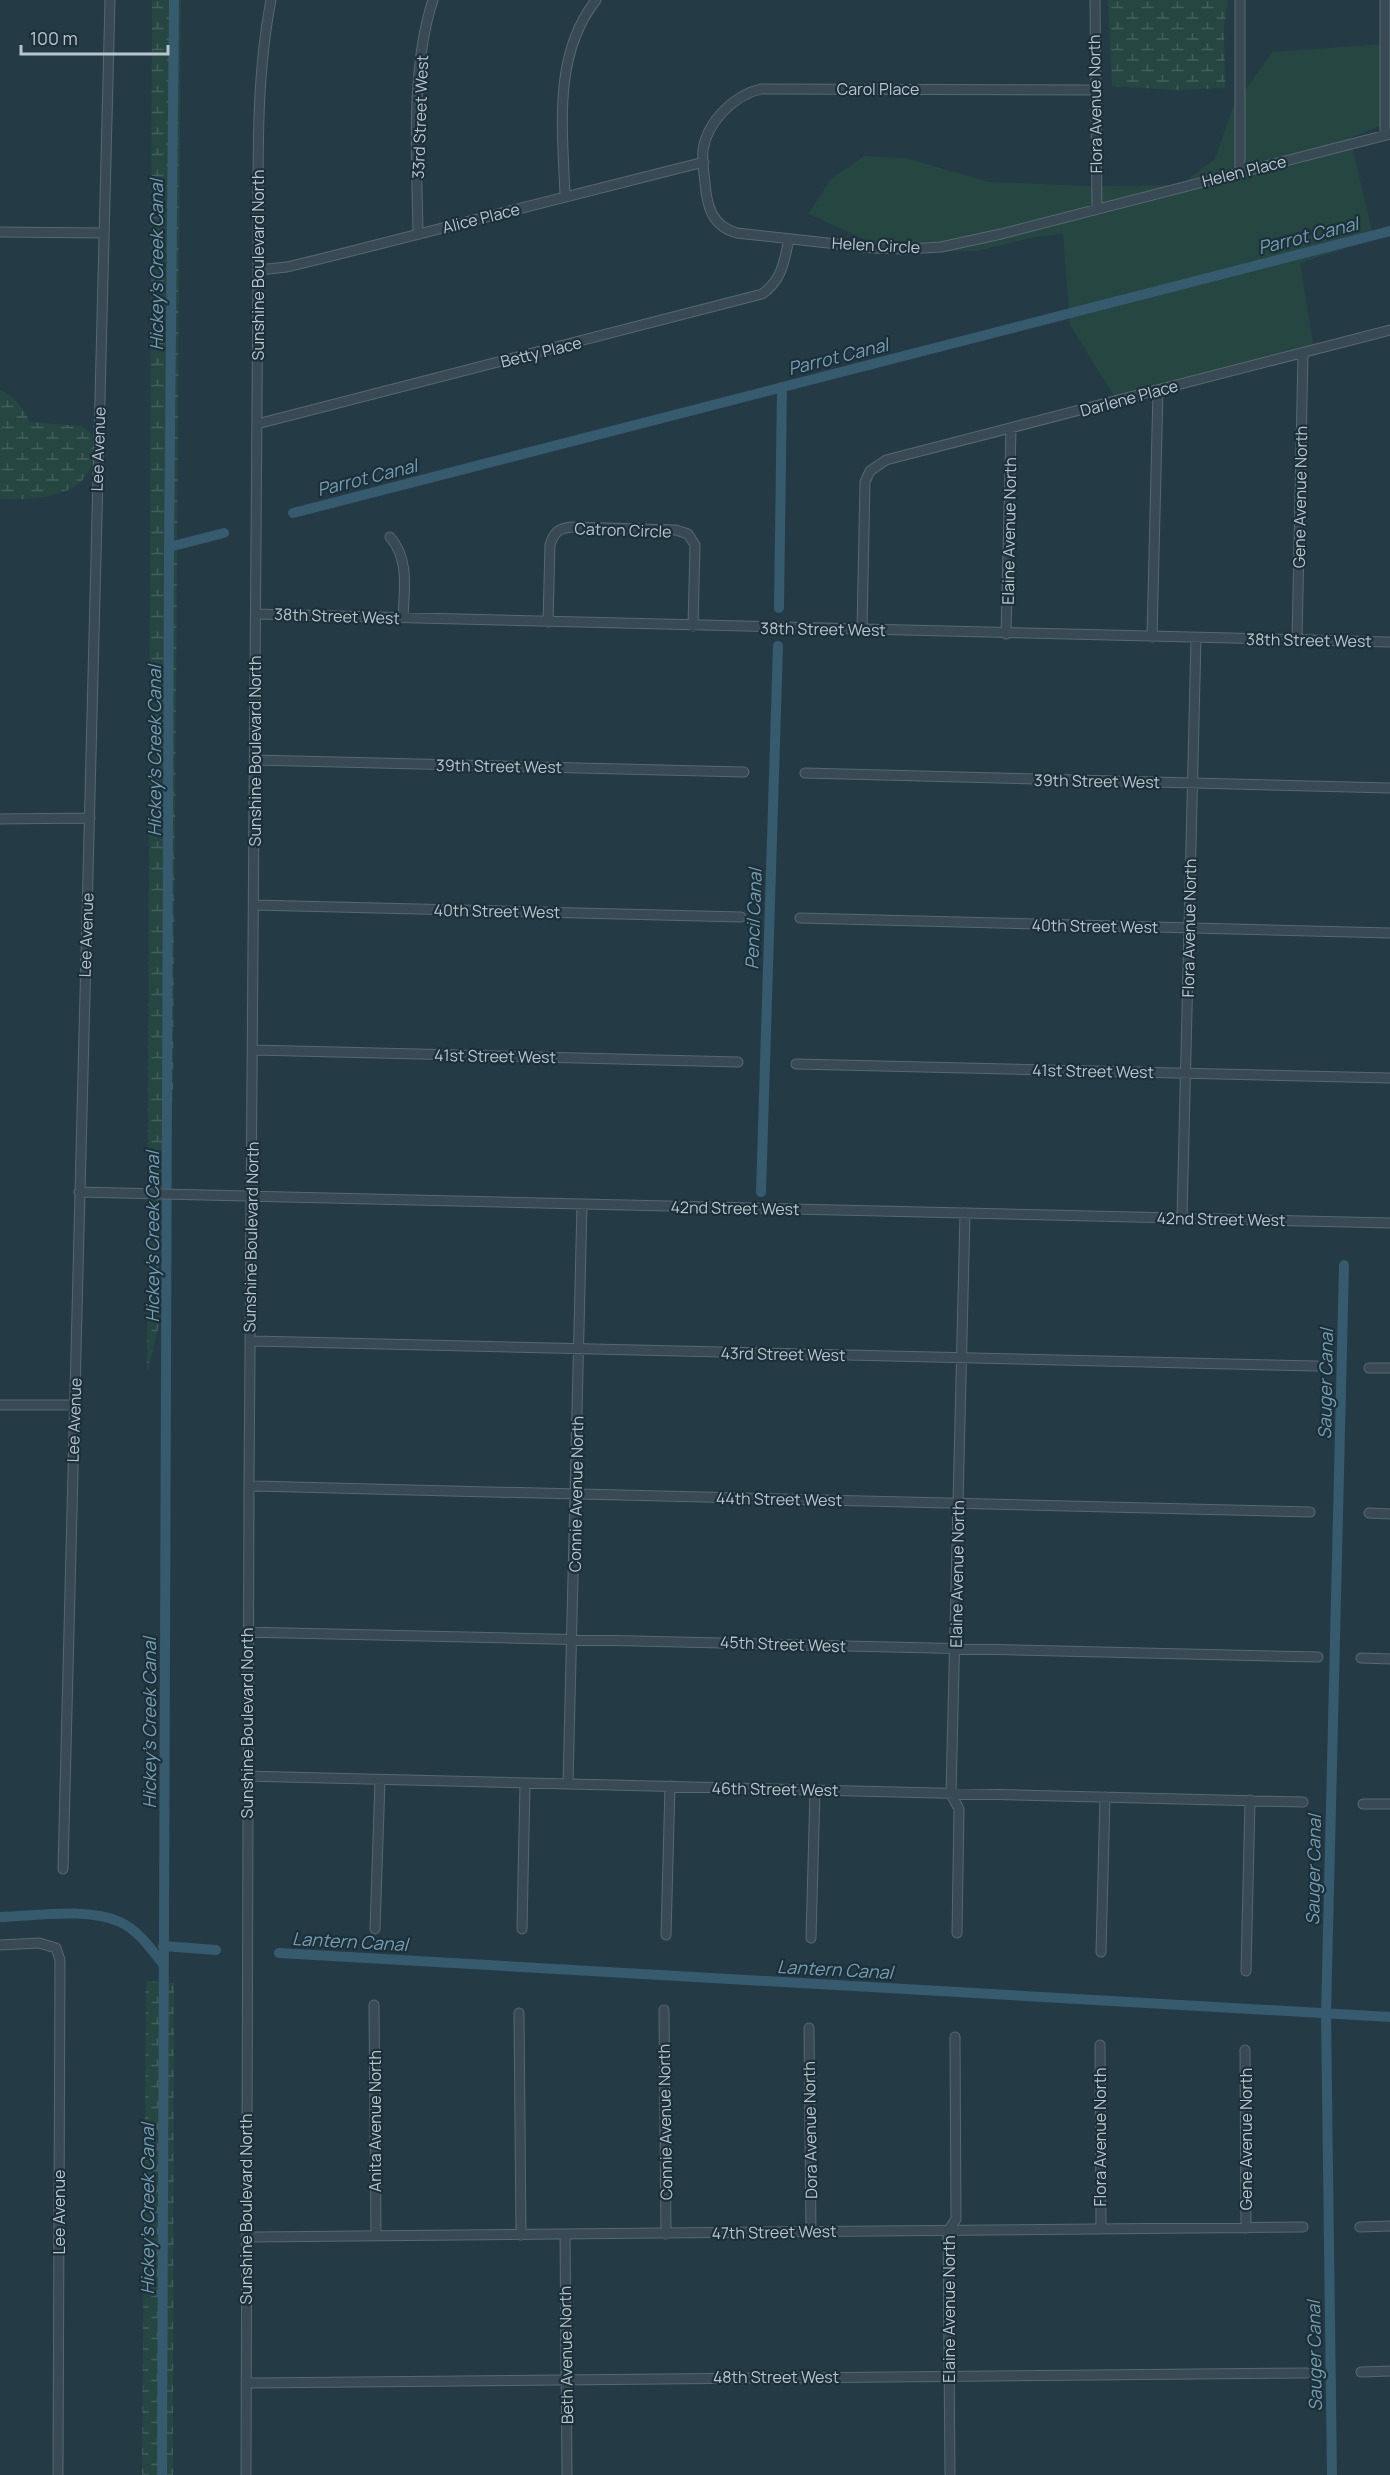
<svg xmlns="http://www.w3.org/2000/svg" width="1390" height="2475" viewBox="0 0 1390 2475" font-family="Manrope,sans-serif">
<style>
.grass{fill:#264642}
.wetland{fill:url(#wetland-marsh)}
.lines{fill:none;stroke-linecap:round;stroke-linejoin:round}
.canal{stroke:#365a6e;stroke-width:10}
.minor-casing{stroke:#576872;stroke-width:11}
.minor{stroke:#394a54;stroke-width:9}
.labels{text-anchor:middle;dominant-baseline:central;stroke-width:4.5;stroke-linejoin:round;paint-order:stroke}
.street-label{font-size:16px;fill:#b6c5ce;stroke:#1d303a}
.water-label{font-size:18px;font-style:italic;fill:#739eb4;stroke:#1d303a}
</style>
<defs>
<pattern id="wetland-marsh" width="20" height="14" patternUnits="userSpaceOnUse" patternTransform="scale(1.5)"><rect width="20" height="14" fill="#264642"/><path d="M1 5h8M5 5V1M11 12h8M15 12V8" fill="none" stroke="#435f5c"/></pattern>
</defs>
<rect width="100%" height="100%" fill="#243a45"/>
<path class="grass" d="M1383 44 1390 122 1350 138 1374 239 1300 263 1313 344 1117 401 1070 325 1063 234 1034 237 978 251 893 252 808 214 831 179 864 156 906 158 989 182 1090 186 1180 185 1215 159 1233 107 1272 52Z"/>
<path class="wetland" d="M152 0H181L173 1101 168 1111 157 1228 161 1317 147 1373Z
M1108 0H1228L1224 26 1225 88 1177 90 1112 86Z
M0 390C16 396 22 408 30 422L81 426 92 434C93 442 95 451 93 459 86 499 31 500 0 499Z
M146 1981 174 1983 173 2475H142Z"/>
<g class="lines">
<path class="canal" d="M293 513 1390 231
M169 547 224 533
M779 608 782 387
M761 1192 778 646
M0 1917C35 1916 88 1907 120 1922 138 1930 151 1949 163 1964
M163 1946 216 1950
M279 1953 1390 2017
M162 2475 169 547 174 0
M1332 2475 1326 2014 1344 1265"/>
<defs>
<path id="minor" d="M1095 0 1097 209
M1240 0V172
M1385 0V135
M1095 90 761 89C734 95 707 122 703 150 702 161 704 173 705 183 707 207 712 226 737 233L873 248 907 249 941 247 1001 234 1390 134
M565 197C563 130 552 56 596 0
M0 232 104 233
M418 234C417 162 410 69 433 0
M258 270 287 267 320 259 704 162
M257 424 762 294C782 280 784 262 789 239
M390 537C410 560 404 590 403 618
M256 614 1390 642
M548 622 550 545C554 532 559 528 572 527L676 530 688 534 695 545 693 626
M862 630 865 482 870 471 886 460 1390 330
M1006 634 1011 429
M1152 637 1158 391
M1297 640 1303 354
M255 760 744 772
M805 773 1390 788
M0 819 90 818
M254 905 741 917
M800 918 1390 933
M253 1050 738 1062
M796 1064 1390 1078
M79 1192 1390 1223
M1182 1218 1196 638
M250 1341 1317 1366
M1369 1368H1390
M0 1405H75
M249 1486 1310 1512
M1369 1513 1390 1514
M248 1632 1318 1657
M1361 1658 1390 1659
M247 1776 1303 1802
M568 1784 582 1204
M1363 1804H1390
M63 1869 110 0
M375 1929 380 1780
M522 1929 525 1783
M957 1933 959 1809 951 1794 965 1213
M666 1935 670 1786
M811 1938 815 1790
M0 1945 39 1943 56 1948 60 1960 58 2475
M1101 1952 1105 1797
M1246 1971 1250 1800
M374 2005 376 2236
M664 2010 666 2234
M519 2013 521 2235
M809 2028 811 2232
M1100 2045 1101 2229
M1245 2050 1246 2228
M1360 2227 1390 2226
M565 2234 567 2475
M246 2237 1303 2227
M1361 2372 1390 2371
M246 2383 1307 2373
M246 2475 249 1486 258 270C259 180 254 88 271 0
M950 2475 948 2231 956 2219 955 2037"/>
</defs>
<use href="#minor" class="minor-casing"/>
<use href="#minor" class="minor"/>
</g>
<g class="labels">
<g class="street-label">
<text x="878" y="89">Carol Place</text>
<text transform="translate(1095 104) rotate(-91)">Flora Avenue North</text>
<text transform="translate(420 117) rotate(-88)">33rd Street West</text>
<text transform="translate(1244 171) rotate(-14)">Helen Place</text>
<text transform="translate(481 218) rotate(-14)">Alice Place</text>
<text transform="translate(876 245) rotate(3)">Helen Circle</text>
<text transform="translate(258 265) rotate(-90)">Sunshine Boulevard North</text>
<text transform="translate(541 352) rotate(-14)">Betty Place</text>
<text transform="translate(1129 398) rotate(-15)">Darlene Place</text>
<text transform="translate(98 449) rotate(-88)">Lee Avenue</text>
<text transform="translate(1300 497) rotate(-89)">Gene Avenue North</text>
<text transform="translate(623 530) rotate(2)">Catron Circle</text>
<text transform="translate(1009 531) rotate(-89)">Elaine Avenue North</text>
<text transform="translate(337 616) rotate(2)">38th Street West</text>
<text transform="translate(823 629) rotate(1)">38th Street West</text>
<text transform="translate(1309 640) rotate(1)">38th Street West</text>
<text transform="translate(255 751) rotate(-90)">Sunshine Boulevard North</text>
<text transform="translate(499 766) rotate(1)">39th Street West</text>
<text transform="translate(1097 781) rotate(1)">39th Street West</text>
<text transform="translate(497 911) rotate(1)">40th Street West</text>
<text transform="translate(1095 926) rotate(1)">40th Street West</text>
<text transform="translate(1189 928) rotate(-89)">Flora Avenue North</text>
<text transform="translate(86 935) rotate(-88)">Lee Avenue</text>
<text transform="translate(495 1056) rotate(1)">41st Street West</text>
<text transform="translate(1093 1071) rotate(1)">41st Street West</text>
<text transform="translate(735 1208) rotate(1)">42nd Street West</text>
<text transform="translate(1221 1219) rotate(1)">42nd Street West</text>
<text transform="translate(251 1237) rotate(-89)">Sunshine Boulevard North</text>
<text transform="translate(783 1354) rotate(1)">43rd Street West</text>
<text transform="translate(74 1420) rotate(-88)">Lee Avenue</text>
<text transform="translate(576 1494) rotate(-89)">Connie Avenue North</text>
<text transform="translate(779 1499) rotate(1)">44th Street West</text>
<text transform="translate(957 1574) rotate(-89)">Elaine Avenue North</text>
<text transform="translate(783 1644) rotate(2)">45th Street West</text>
<text transform="translate(247 1723) rotate(-90)">Sunshine Boulevard North</text>
<text transform="translate(775 1789) rotate(1)">46th Street West</text>
<text transform="translate(375 2121) rotate(-90)">Anita Avenue North</text>
<text transform="translate(665 2122) rotate(-91)">Connie Avenue North</text>
<text transform="translate(810 2130) rotate(-91)">Dora Avenue North</text>
<text transform="translate(1100 2137) rotate(-90)">Flora Avenue North</text>
<text transform="translate(1246 2139) rotate(-90)">Gene Avenue North</text>
<text transform="translate(246 2209) rotate(-90)">Sunshine Boulevard North</text>
<text transform="translate(59 2212) rotate(-90)">Lee Avenue</text>
<text transform="translate(774 2232) rotate(-1)">47th Street West</text>
<text transform="translate(949 2309) rotate(-90)">Elaine Avenue North</text>
<text transform="translate(566 2355) rotate(-91)">Beth Avenue North</text>
<text x="776" y="2377">48th Street West</text>
</g>
<g class="water-label">
<text transform="translate(1308 235) rotate(-14)">Parrot Canal</text>
<text transform="translate(156 265) rotate(-90)">Hickey's Creek Canal</text>
<text transform="translate(838 356) rotate(-14)">Parrot Canal</text>
<text transform="translate(367 477) rotate(-14)">Parrot Canal</text>
<text transform="translate(154 751) rotate(-90)">Hickey's Creek Canal</text>
<text transform="translate(753 919) rotate(-88)">Pencil Canal</text>
<text transform="translate(152 1237) rotate(-90)">Hickey's Creek Canal</text>
<text transform="translate(1325 1384) rotate(-89)">Sauger Canal</text>
<text transform="translate(149 1723) rotate(-90)">Hickey's Creek Canal</text>
<text transform="translate(1313 1870) rotate(-89)">Sauger Canal</text>
<text transform="translate(350 1941) rotate(3)">Lantern Canal</text>
<text transform="translate(835 1969) rotate(3)">Lantern Canal</text>
<text transform="translate(147 2209) rotate(-90)">Hickey's Creek Canal</text>
<text transform="translate(1314 2356) rotate(-91)">Sauger Canal</text>
</g>
</g>
<path d="M21 45v9h147v-9" fill="none" stroke="#b6c5ce" stroke-width="3"/>
<text x="30" y="45" font-size="18" fill="#b6c5ce" stroke="#1d303a" stroke-width="4.5" paint-order="stroke">100 m</text>
</svg>
